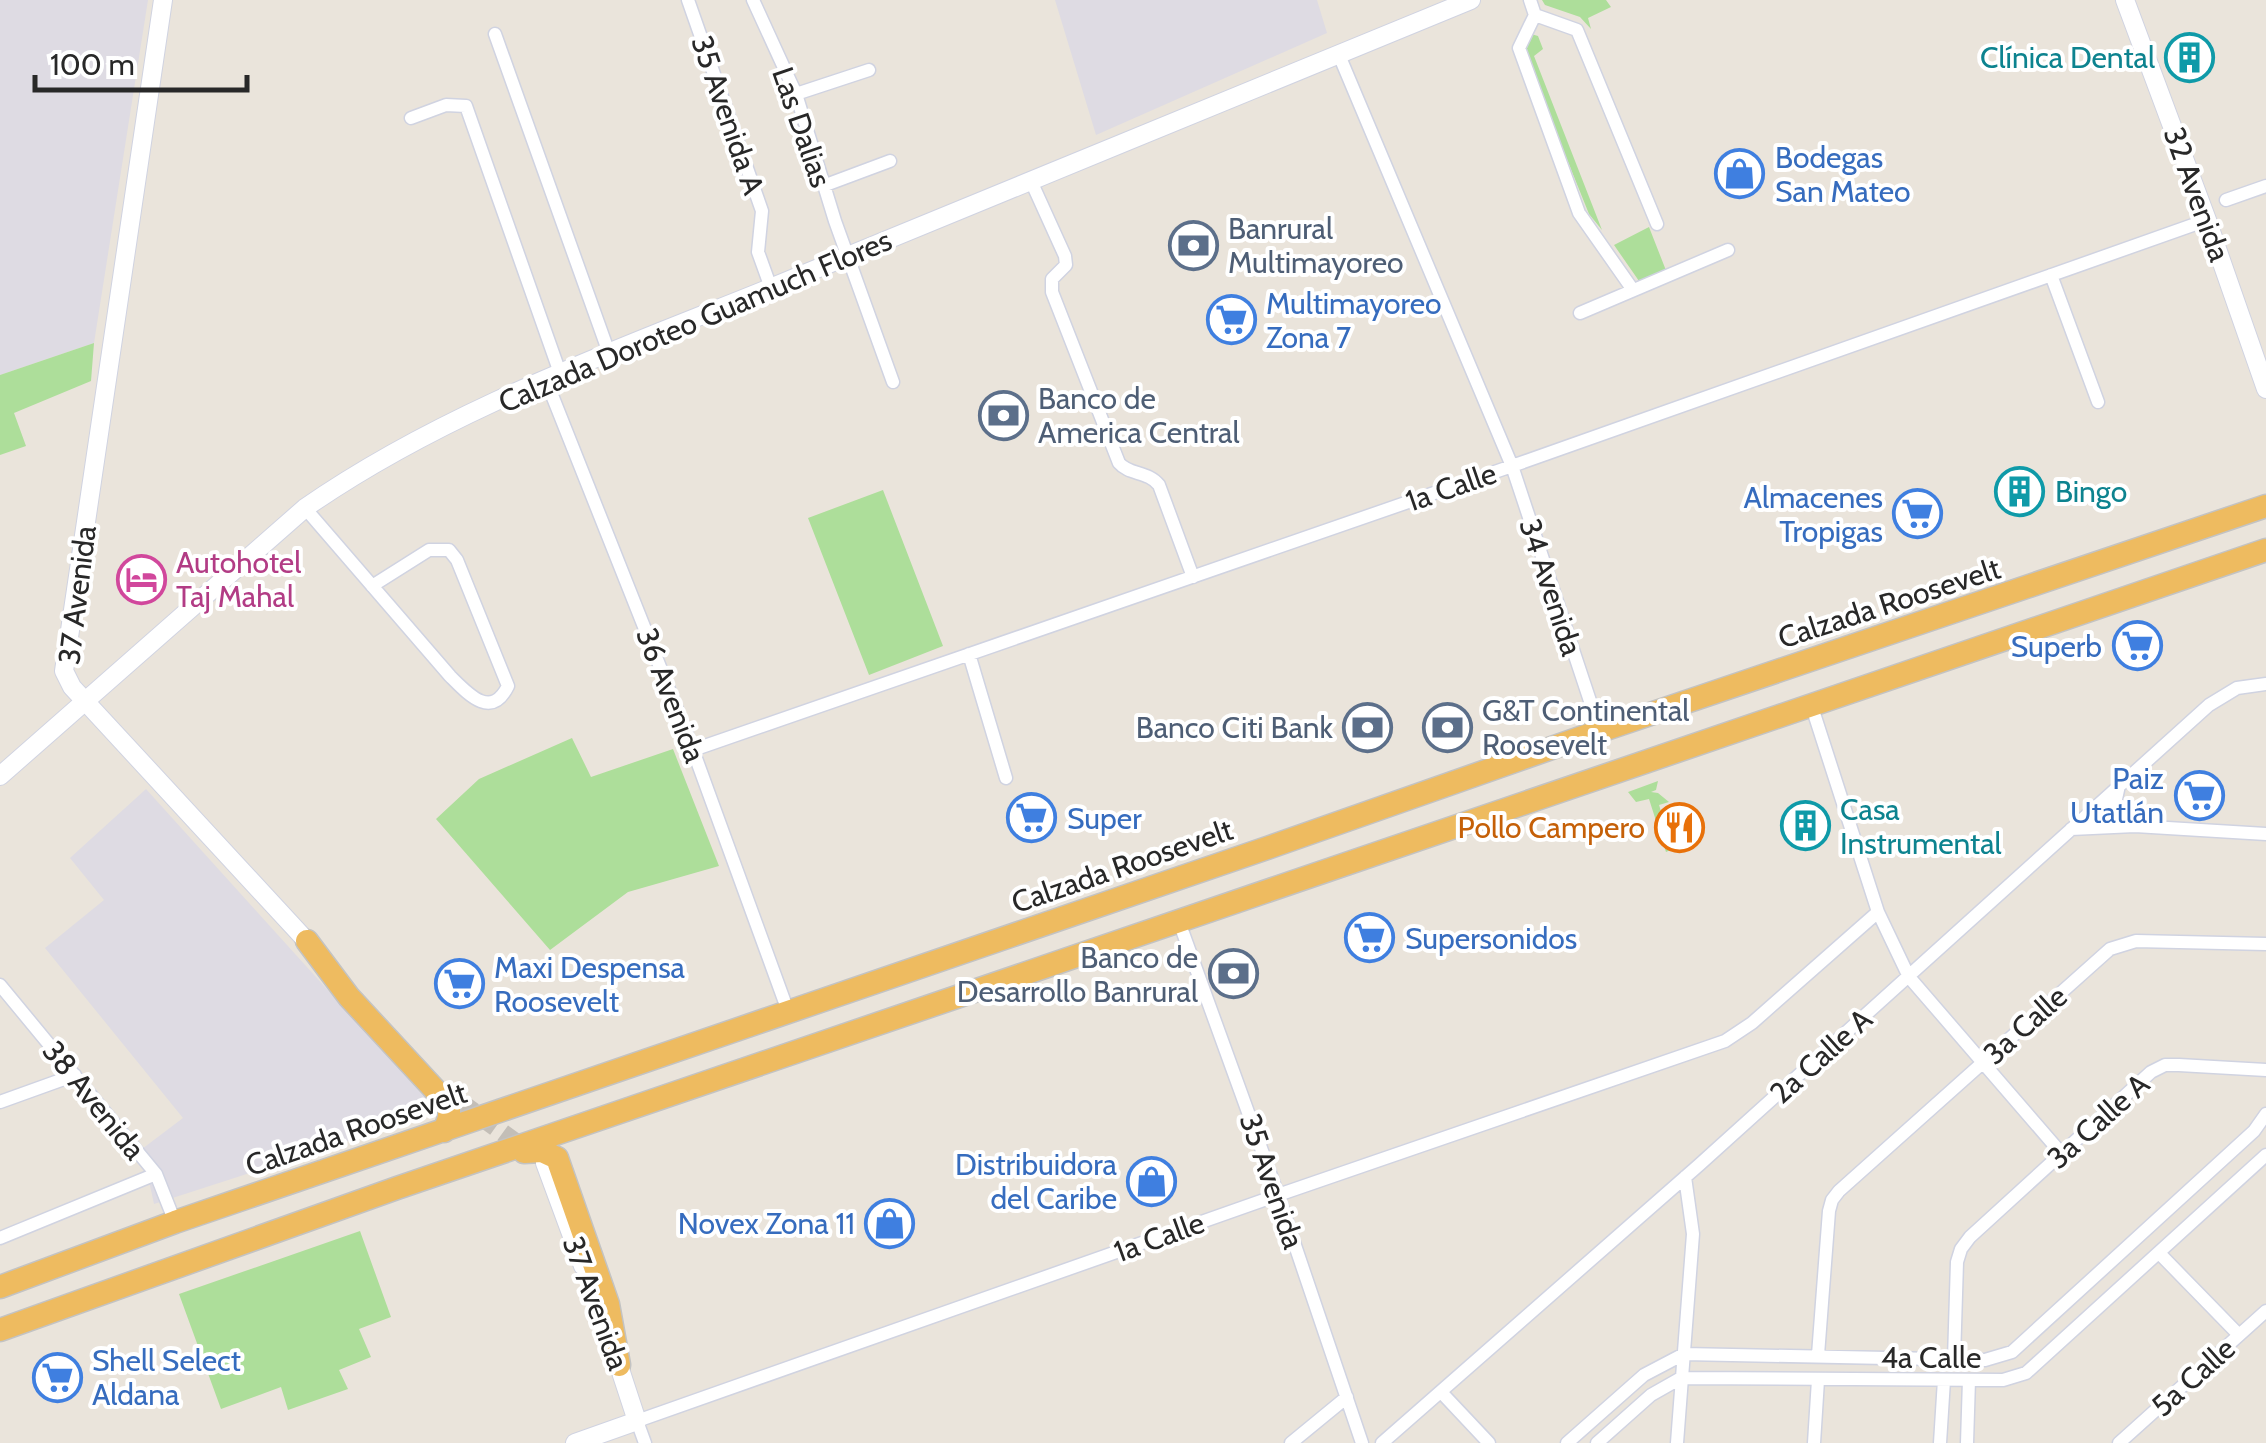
<svg xmlns="http://www.w3.org/2000/svg" width="2266" height="1443" viewBox="0 0 2266 1443" font-family="Cabin,sans-serif">
<style>
.industrial{fill:#dedbe3}
.green{fill:#adde9a}
.lines{fill:none;stroke-linecap:round;stroke-linejoin:round}
.tertiary-tunnel{stroke:#c3beb7;stroke-width:18;stroke-dasharray:18 9;stroke-linecap:butt}
.minor-casing{stroke:#d0d3e1;stroke-width:15}
.tertiary-casing{stroke:#d0d3e1;stroke-width:20}
.secondary-casing{stroke:#d0d3e1;stroke-width:20}
.trunk-casing{stroke:#c3c3c3;stroke-width:25}
.minor{stroke:#fff;stroke-width:12}
.tertiary{stroke:#fff;stroke-width:18}
.secondary{stroke:#fff;stroke-width:18}
.trunk{stroke:#eebb60;stroke-width:22}
.labels{text-anchor:middle;dominant-baseline:central;stroke-width:8;stroke-linejoin:round;paint-order:stroke}
.culture-label{font-size:30px;fill:#0d838f;stroke:#fff;text-anchor:start}
.street-label{font-size:30px;fill:#282828;stroke:#fff}
.shop-label{font-size:30px;fill:#366cbe;stroke:#fff;text-anchor:start}
.service-label{font-size:30px;fill:#4e5e75;stroke:#fff;text-anchor:start}
.hotel-label{font-size:30px;fill:#b23c85;stroke:#fff;text-anchor:start}
.food-label{font-size:30px;fill:#c56008;stroke:#fff;text-anchor:end}
</style>
<rect width="100%" height="100%" fill="#eae4db"/>
<path class="industrial" d="M0 0H148L94 343 0 375Z
M1055 0H1317L1327 33 1096 135Z
M146 789 438 1112 154 1204 142 1149 183 1118 45 948 104 900 70 858Z"/>
<path class="green" d="M1542 0H1606L1611 7 1588 18 1591 29 1580 17 1545 5Z
M1531 34 1538 36 1543 49 1534 56 1602 230 1589 214 1525 55Z
M1649 227 1667 273 1646 282 1639 281 1614 245Z
M94 343 91 381 14 413 26 446 0 455V375Z
M883 490 943 646 869 675 808 518Z
M572 738 591 777 673 749 719 866 628 892 550 950 436 819 479 779Z
M1658 781 1656 790 1651 792 1658 793 1669 802 1659 805 1673 849 1666 852 1649 799 1636 802 1628 792Z
M360 1231 391 1317 359 1329 371 1357 339 1370 348 1389 288 1410 281 1387 221 1409 179 1294Z"/>
<g class="lines">
<path class="tertiary-tunnel" d="M459 1101 528 1151"/>
<defs>
<path id="minor" d="M688 0 762 211 758 252 771 288
M753 0 796 94 835 221 893 382
M1530 0 1535 15
M1535 15 1519 48 1579 213 1633 290
M1535 15 1577 30 1657 224
M495 34 609 353
M1339 55 1512 466 1600 731
M796 94 869 70
M411 118 446 105 466 106 560 373
M1031 181 1065 256 1066 265 1052 279V292L1119 463C1129 475 1148 471 1159 485L1193 577
M823 186 890 161
M2226 200 2266 186
M2051 275 2098 402
M1580 313 1728 250
M546 380 693 750 788 1011
M305 508 450 676C468 694 491 720 508 686L457 560 449 550H429L372 586
M969 654 1006 778
M1811 704 1878 912 1909 977 2061 1153
M693 750 1512 466 2207 220
M2118 790 2114 808 2121 820 2132 825
M2071 829 2135 826 2266 834
M1178 919 1278 1195 1362 1443
M0 985 156 1174 175 1222
M0 1102 75 1075
M0 1238 156 1174
M2159 1253 2239 1335
M1818 1355 1829 1211 1832 1200 1839 1191 2110 949 2136 941 2266 944
M1954 1359 1957 1262 1961 1249 1970 1237 2151 1072 2165 1065H2179L2266 1070
M1441 1392 1489 1443
M645 1443 637 1421 1278 1195 1725 1041 1752 1023 1878 912
M1291 1443 1347 1397
M1382 1443 1699 1165 2209 705 2237 688 2266 684
M1567 1443 1644 1375 1684 1354 1985 1360 2012 1352 2254 1131 2266 1114
M1597 1443 1651 1395 1681 1378 2003 1380 2026 1373 2266 1155
M1677 1443 1693 1234 1685 1177
M1814 1443 1818 1380
M1940 1443 1944 1380
M1967 1443 1969 1380
M2119 1443 2266 1311"/>
<path id="tertiary" d="M163 0 64 671 72 687 315 950
M2125 0 2207 220 2266 389
M545 1163 583 1266
M575 1443 637 1421 616 1357"/>
<path id="secondary" d="M0 776 305 508C446 410 612 352 770 288 1004 193 1237 95 1471 0"/>
<path id="trunk" d="M307 941 349 997 449 1105V1118L444 1131
M524 1152 542 1151 557 1158 608 1304 619 1365
M0 1287 175 1222 1270 847 1600 731 2266 506
M0 1330 397 1188 2266 550"/>
</defs>
<use href="#minor" class="minor-casing"/>
<use href="#tertiary" class="tertiary-casing"/>
<use href="#secondary" class="secondary-casing"/>
<use href="#trunk" class="trunk-casing"/>
<use href="#minor" class="minor"/>
<use href="#tertiary" class="tertiary"/>
<use href="#secondary" class="secondary"/>
<use href="#trunk" class="trunk"/>
</g>
<defs>
<symbol id="building-ring" viewBox="-11 -11 22 22"><circle r="9.5" fill="#fff" stroke="#0f9aa8" stroke-width="1.5"/><path d="M-4-6H4V6H1V3H-1V6H-4ZM-2.5-4.3h1.7v1.8h-1.7ZM.8-4.3h1.7v1.8H.8ZM-2.5-1h1.7V.8h-1.7ZM.8-1h1.7V.8H.8Z" fill="#0f9aa8"/></symbol>
<symbol id="shop-ring" viewBox="-11 -11 22 22"><circle r="9.5" fill="#fff" stroke="#3f7fe0" stroke-width="1.5"/><path d="M-5-2.5h2.3a2.7 3.5 0 0 1 5.4 0H5L5.5 6h-11ZM-1.5-2.5h3a1.5 2.3 0 0 0-3 0Z" fill="#3f7fe0"/></symbol>
<symbol id="bank-ring" viewBox="-11 -11 22 22"><circle r="9.5" fill="#fff" stroke="#5c6f8a" stroke-width="1.5"/><path d="M-6-4H6V4H-6ZM0-2.3a2.3 2.3 0 1 0 0 4.6a2.3 2.3 0 1 0 0-4.6Z" fill="#5c6f8a"/></symbol>
<symbol id="supermarket-ring" viewBox="-11 -11 22 22"><circle r="9.5" fill="#fff" stroke="#3f7fe0" stroke-width="1.5"/><path d="M-6-5.5h2.5l.6 2H6L4.5 2H-2.5L-4.4-4H-6ZM-1.5 3.2a1.3 1.3 0 1 0 .1 0ZM3 3.2a1.3 1.3 0 1 0 .1 0Z" fill="#3f7fe0"/></symbol>
<symbol id="hotel-ring" viewBox="-11 -11 22 22"><circle r="9.5" fill="#fff" stroke="#d1479c" stroke-width="1.5"/><path d="M-6-4.5h1.5V1H6V5H4.5V3h-9V5H-6ZM-4 0a1.8 1.8 0 1 1 3.6 0ZM.5 0V-2.5h3Q6-2.5 6 0Z" fill="#d1479c"/></symbol>
<symbol id="restaurant-ring" viewBox="-11 -11 22 22"><circle r="9.5" fill="#fff" stroke="#e8710a" stroke-width="1.5"/><path d="M-5-6h1v4h1v-4h1v4h1v-4h1v5L-1.5 .5V6h-2V.5L-5-1ZM5-6V6H3V1.5H1.5Q1.5-4 5-6Z" fill="#e8710a"/></symbol>
</defs>
<g fill-rule="evenodd">
<use href="#building-ring" x="2162" y="30" width="55" height="55"/>
<use href="#shop-ring" x="1712" y="146" width="55" height="55"/>
<use href="#bank-ring" x="1166" y="218" width="55" height="55"/>
<use href="#supermarket-ring" x="1204" y="292" width="55" height="55"/>
<use href="#bank-ring" x="976" y="388" width="55" height="55"/>
<use href="#building-ring" x="1992" y="464" width="55" height="55"/>
<use href="#supermarket-ring" x="1890" y="486" width="55" height="55"/>
<use href="#hotel-ring" x="114" y="552" width="55" height="55"/>
<use href="#supermarket-ring" x="2110" y="618" width="55" height="55"/>
<use href="#bank-ring" x="1340" y="700" width="55" height="55"/>
<use href="#bank-ring" x="1420" y="700" width="55" height="55"/>
<use href="#supermarket-ring" x="2172" y="768" width="55" height="55"/>
<use href="#supermarket-ring" x="1004" y="790" width="55" height="55"/>
<use href="#building-ring" x="1778" y="798" width="55" height="55"/>
<use href="#restaurant-ring" x="1652" y="800" width="55" height="55"/>
<use href="#supermarket-ring" x="1342" y="910" width="55" height="55"/>
<use href="#bank-ring" x="1206" y="946" width="55" height="55"/>
<use href="#supermarket-ring" x="432" y="956" width="55" height="55"/>
<use href="#shop-ring" x="1124" y="1154" width="55" height="55"/>
<use href="#shop-ring" x="862" y="1196" width="55" height="55"/>
<use href="#supermarket-ring" x="30" y="1350" width="55" height="55"/>
</g>
<g class="labels">
<g class="culture-label">
<text x="2155" y="57" text-anchor="end">Clínica Dental</text>
<text x="2055" y="491">Bingo</text>
<text x="1840" y="809">Casa<tspan x="1840" dy="34">Instrumental</tspan></text>
</g>
<g class="street-label">
<text transform="translate(728 115) rotate(71)">35 Avenida A</text>
<text transform="translate(802 127) rotate(71)">Las Dalias</text>
<text transform="translate(2197 194) rotate(70)">32 Avenida</text>
<text transform="translate(695 321) rotate(-23)">Calzada Doroteo Guamuch Flores</text>
<text transform="translate(1451 487) rotate(-19)">1a Calle</text>
<text transform="translate(1551 587) rotate(72)">34 Avenida</text>
<text transform="translate(77 595) rotate(-83)">37 Avenida</text>
<text transform="translate(1889 603) rotate(-18)">Calzada Roosevelt</text>
<text transform="translate(671 695) rotate(69)">36 Avenida</text>
<text transform="translate(1122 866) rotate(-19)">Calzada Roosevelt</text>
<text transform="translate(2025 1025) rotate(-42)">3a Calle</text>
<text transform="translate(1821 1056) rotate(-42)">2a Calle A</text>
<text transform="translate(94 1100) rotate(51)">38 Avenida</text>
<text transform="translate(2098 1121) rotate(-42)">3a Calle A</text>
<text transform="translate(356 1129) rotate(-19)">Calzada Roosevelt</text>
<text transform="translate(1272 1181) rotate(71)">35 Avenida</text>
<text transform="translate(1159 1237) rotate(-20)">1a Calle</text>
<text transform="translate(596 1303) rotate(70)">37 Avenida</text>
<text x="1931" y="1357">4a Calle</text>
<text transform="translate(2193 1377) rotate(-42)">5a Calle</text>
</g>
<g class="shop-label">
<text x="1775" y="157">Bodegas<tspan x="1775" dy="34">San Mateo</tspan></text>
<text x="1266" y="303">Multimayoreo<tspan x="1266" dy="34">Zona 7</tspan></text>
<text x="1883" y="497" text-anchor="end">Almacenes<tspan x="1883" dy="34">Tropigas</tspan></text>
<text x="2102" y="646" text-anchor="end">Superb</text>
<text x="2164" y="778" text-anchor="end">Paiz<tspan x="2164" dy="34">Utatlán</tspan></text>
<text x="1067" y="818">Super</text>
<text x="1405" y="938">Supersonidos</text>
<text x="494" y="967">Maxi Despensa<tspan x="494" dy="34">Roosevelt</tspan></text>
<text x="1117" y="1164" text-anchor="end">Distribuidora<tspan x="1117" dy="34">del Caribe</tspan></text>
<text x="855" y="1223" text-anchor="end">Novex Zona 11</text>
<text x="92" y="1360">Shell Select<tspan x="92" dy="34">Aldana</tspan></text>
</g>
<g class="service-label">
<text x="1228" y="228">Banrural<tspan x="1228" dy="34">Multimayoreo</tspan></text>
<text x="1038" y="398">Banco de<tspan x="1038" dy="34">America Central</tspan></text>
<text x="1482" y="710">G&amp;T Continental<tspan x="1482" dy="34">Roosevelt</tspan></text>
<text x="1333" y="727" text-anchor="end">Banco Citi Bank</text>
<text x="1198" y="957" text-anchor="end">Banco de<tspan x="1198" dy="34">Desarrollo Banrural</tspan></text>
</g>
<g class="hotel-label">
<text x="176" y="562">Autohotel<tspan x="176" dy="34">Taj Mahal</tspan></text>
</g>
<g class="food-label">
<text x="1645" y="827">Pollo Campero</text>
</g>
</g>
<path d="M35 75v15h212v-15" fill="none" stroke="#282828" stroke-width="5"/>
<text x="50" y="75" font-size="30" fill="#282828" stroke="#ffffff" stroke-width="8" paint-order="stroke">100 m</text>
</svg>
